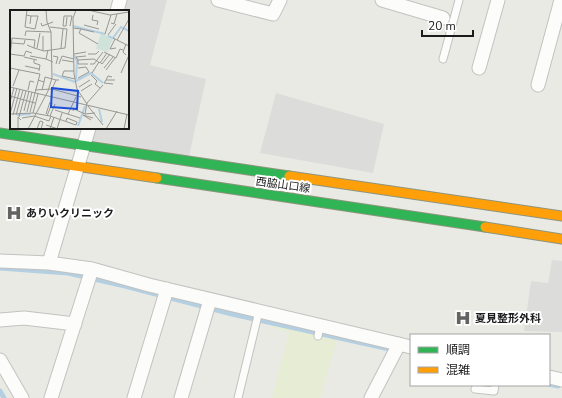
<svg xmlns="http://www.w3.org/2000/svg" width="562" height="398" viewBox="0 0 562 398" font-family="'Nunito Sans','Noto Sans JP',sans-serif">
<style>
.farmland{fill:#e7edd5}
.parking{fill:#dcdcda}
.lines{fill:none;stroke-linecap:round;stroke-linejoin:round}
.stream{stroke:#b3cfe1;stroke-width:5}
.lane-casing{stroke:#c2c2c0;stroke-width:9}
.street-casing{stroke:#c2c2c0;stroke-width:15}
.fast-casing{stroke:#8e957c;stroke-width:11}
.slow-casing{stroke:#8e957c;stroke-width:11}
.lane{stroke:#fcfcfb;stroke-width:7}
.street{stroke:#fcfcfb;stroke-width:13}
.fast{stroke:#30b455;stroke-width:9}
.slow{stroke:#ff9f0a;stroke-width:9}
.labels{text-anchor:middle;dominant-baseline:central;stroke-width:4;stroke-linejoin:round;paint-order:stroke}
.street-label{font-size:11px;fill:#1b1b1b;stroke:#fff}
.poi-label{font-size:11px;font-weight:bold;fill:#1b1b1b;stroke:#fff;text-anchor:start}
.inset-river{fill:none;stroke:#b3cfe1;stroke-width:2}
.inset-road{fill:none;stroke:#979794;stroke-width:1}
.view{fill:#1d4ed8;fill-opacity:0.15;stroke:#1d4ed8;stroke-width:2}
.inset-edge{fill:none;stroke:#1b1b1b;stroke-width:2}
</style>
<rect width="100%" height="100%" fill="#eaeae4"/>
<path class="farmland" d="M273 325 337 340 320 398H272L289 332 270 327Z"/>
<path class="parking" d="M123 0H167L150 65 206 79 189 156 90 140 93 128H128V11H121Z
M276 93 384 124 373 173 260 153Z
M552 260 562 261V332L524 331 531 281 548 283Z"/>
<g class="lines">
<path class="stream" d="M0 268 68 273 125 286 232 314 394 350
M549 384 558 386
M0 391 4 398"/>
<defs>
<path id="lane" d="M443 59 459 0
M318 336 320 326
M475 389 494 391 495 385
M238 398 259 311"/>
<path id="street" d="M218 0 273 14 280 0
M382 0 443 18
M117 11 120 0
M479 68 498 0
M538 85 561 0
M0 261 49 263 92 269 149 285 411 347
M49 263 89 128
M0 320 24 318 75 324
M0 360 22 398
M549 377 562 380
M51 398 92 269
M134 398 167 289
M181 398 210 300
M371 398 399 344"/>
<path id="fast" d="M0 133 289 176
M157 178 485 227"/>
<path id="slow" d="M0 155 157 178
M289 176 562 216
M485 227 562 239"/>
</defs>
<use href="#lane" class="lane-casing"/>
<use href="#street" class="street-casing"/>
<use href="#fast" class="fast-casing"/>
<use href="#slow" class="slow-casing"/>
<use href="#lane" class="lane"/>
<use href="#street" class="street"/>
<use href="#fast" class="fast"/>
<use href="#slow" class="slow"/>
</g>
<defs>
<symbol id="hospital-bare" viewBox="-9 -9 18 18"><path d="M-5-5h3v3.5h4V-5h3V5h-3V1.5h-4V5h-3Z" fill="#636361" stroke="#fff" stroke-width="2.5" paint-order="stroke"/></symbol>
</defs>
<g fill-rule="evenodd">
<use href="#hospital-bare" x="3" y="202" width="22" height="22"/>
<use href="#hospital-bare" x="452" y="307" width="22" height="22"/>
</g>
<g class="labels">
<g class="street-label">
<text transform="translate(283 185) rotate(8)">西脇山口線</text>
</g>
<g class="poi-label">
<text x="26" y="213">ありいクリニック</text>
<text x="475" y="318">夏見整形外科</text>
</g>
</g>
<g transform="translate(10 10)">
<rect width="119" height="119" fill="#eaeae4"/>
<path d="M91 23 103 28 98 42 86 39Z" fill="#d0e3db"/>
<path class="inset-river" d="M63 16 95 24M98 26 103 28 111 17 119 21M64 45 67 51 66 69M43 64 65 72M66 71 81 63 93 73M89 99 92 112M7 105 21 104M68 116 75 96"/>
<path class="inset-road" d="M17 0 15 17 25 19 28 6H21M66 0 63 8 64 64 67 79 77 94M78 0 100 5 119 2M16 5 21 6 20 14M83 5 82 10 88 11 87 15M57 7 56 16H53L54 6H62L60 16M31 13 32 16 43 12M101 13 104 14 107 4M74 15 89 19M63 18 71 19 69 23 88 34M71 19 84 22M95 24 101 5M98 25 106 14M15 26 16 21 41 22 37 12 36 0M103 28 119 36M105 29 100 39 106 38M107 30 119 9M2 33 14 34 15 30M24 38 34 41 55 38 57 19 40 17M27 38 30 23M51 38 53 19M38 40 36 49 43 52M33 41V26M94 42 106 48 110 39 113 40M0 44 14 46 16 41 22 43M64 44 76 42M78 44H86L89 41M116 45 113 42 116 34M20 46 36 49M43 46 48 47 46 54M76 46 66 47 68 50 84 49 90 53 97 43M0 47 2 28 25 30 24 38 17 35M14 47 27 50M24 50V53L30 55 29 61M52 50 64 52M68 50V54H78M90 52 92 54 100 44M49 54 52 46 64 49M80 54H84L93 42M15 56 29 59M0 58 30 64 20 102M94 58 103 47M96 60 105 48M64 61H54L52 66 65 69M82 63 89 52M111 63 119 45M81 65 87 71 85 74 90 78M102 67 98 66 96 70H105M68 68 79 62 76 57 68 58M28 70 34 72 32 80M96 70 94 73 103 74M34 72 35 67 46 70M3 76 9 60M0 77 119 105M69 77 80 70M42 79 46 70H49M18 80 20 71 24 72M25 80 42 79 71 87M71 81 82 74M0 86 25 93M0 92 4 78M78 96 93 115M45 100 70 108M14 101 19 81M63 101 64 99 75 104M17 102 22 82M23 103 28 84M85 103 75 104 77 93 93 75M0 104 23 103 40 106 45 94M0 104 7 78M36 104 40 92M58 104 66 87M3 105 10 79M6 105 13 80M37 106 42 93M40 106 66 115M9 107 16 81M12 108 24 106 39 111 41 106M81 110 73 105 83 108M56 111 57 108 67 112 66 115M36 115 48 119M8 119V107L11 110M18 119 38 81 42 68 41 22M27 119 30 111 33 112 31 119M40 119 44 107M47 119 52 103M96 119 107 101M114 119 117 104"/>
<path class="view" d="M42 78 68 81 67 99 41 97Z"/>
<rect width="119" height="119" class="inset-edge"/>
</g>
<rect x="410" y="334" width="140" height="52" fill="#ffffff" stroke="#a4a4a4"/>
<rect x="418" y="347" width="20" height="6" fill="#30b455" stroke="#a4a4a4"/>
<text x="446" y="354" font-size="12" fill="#1b1b1b">順調</text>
<rect x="418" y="367" width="20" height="6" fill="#ff9f0a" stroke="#a4a4a4"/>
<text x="446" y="374" font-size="12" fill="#1b1b1b">混雑</text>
<path d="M422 30v6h51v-6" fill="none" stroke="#1b1b1b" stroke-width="2"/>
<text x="428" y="30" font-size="12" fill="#1b1b1b" stroke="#ffffff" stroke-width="3" paint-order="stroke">20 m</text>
</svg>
